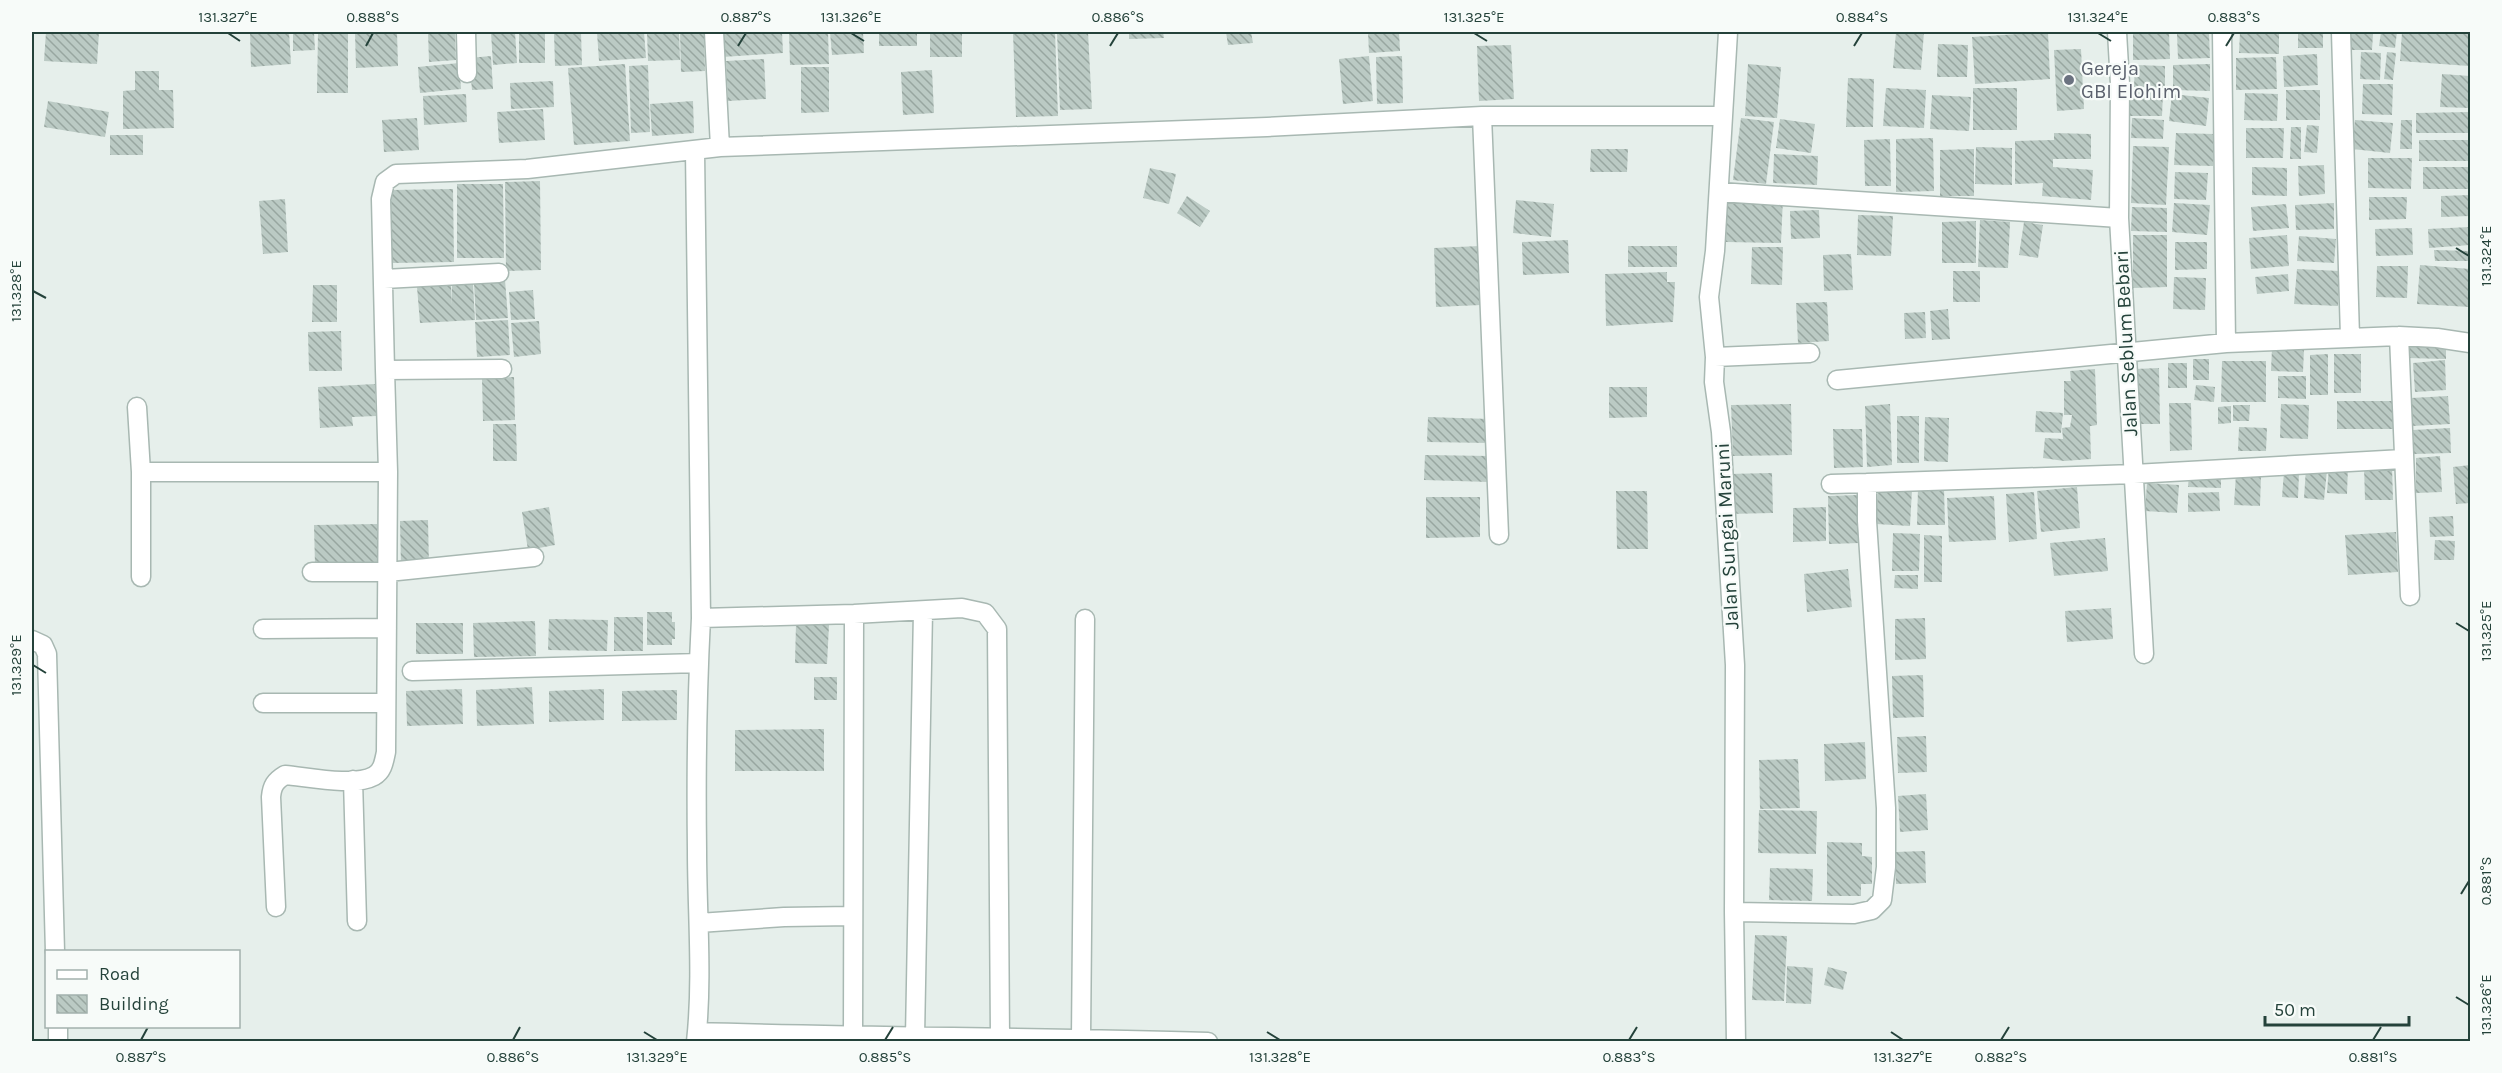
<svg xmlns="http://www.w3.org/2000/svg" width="2502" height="1073" viewBox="0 0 2502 1073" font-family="Karla,sans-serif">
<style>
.building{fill:url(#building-back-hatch)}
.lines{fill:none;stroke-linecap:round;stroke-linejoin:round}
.minor-casing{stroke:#a8b8b2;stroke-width:21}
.minor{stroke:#fff;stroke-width:18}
.ticks{fill:none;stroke:#24423a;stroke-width:2}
.worship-dot{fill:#6b7280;stroke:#f7fbf9;stroke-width:2}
.labels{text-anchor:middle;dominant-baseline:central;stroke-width:4.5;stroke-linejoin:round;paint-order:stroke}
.worship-label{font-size:20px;fill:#5b616d;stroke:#f7fbf9;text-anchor:start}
.street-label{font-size:20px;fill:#24423a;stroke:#f7fbf9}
.neatline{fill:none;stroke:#24423a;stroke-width:2}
.ticks-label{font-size:15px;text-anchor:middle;fill:#24423a}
</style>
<defs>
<pattern id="building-back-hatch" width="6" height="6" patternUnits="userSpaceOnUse" patternTransform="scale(1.5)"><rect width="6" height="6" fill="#bbcac4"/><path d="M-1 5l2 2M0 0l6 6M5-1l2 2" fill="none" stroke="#98a6a0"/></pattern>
</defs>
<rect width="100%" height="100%" fill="#e6efeb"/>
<path class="building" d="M46 32H99L97 64 44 61Z
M250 32H289L291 64 251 67Z
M293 32H314L315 50 293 51Z
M318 32H348V93H317Z
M355 32H397L398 66 356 68Z
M428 32H455L456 60 429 62Z
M491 32H515L517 63 493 65Z
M519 32H545V63H519Z
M554 32H581L582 65 555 66Z
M597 32H644L646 58 599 61Z
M647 32H679L680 60 648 61Z
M680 32H704L705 71 681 72Z
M721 32H782L783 53 722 57Z
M789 32H828L829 64 790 65Z
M830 32H863L864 53 832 55Z
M879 32H917V46H879Z
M930 32H962V57H930Z
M1013 32H1055L1058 116 1016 117Z
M1057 32H1088L1092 109 1060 110Z
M1129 32H1163L1164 38 1129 39Z
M1226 32H1251L1253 43 1228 45Z
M1368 32H1399L1400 51 1369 53Z
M1896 32H1924L1921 70 1893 68Z
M2048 32 2050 79 1975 84 1972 37Z
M2169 32 2170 59 2133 60V33Z
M2240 32H2279V54L2239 53Z
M2298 32H2323V48H2298Z
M2381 32H2397L2395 48 2379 46Z
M2402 32H2470L2469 66 2400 61Z
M2209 33 2210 58 2178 59 2177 34Z
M2349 34H2373L2372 50H2349Z
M1938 44 1968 45 1967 77H1937Z
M1511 45 1514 99 1479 101 1477 46Z
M2081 49 2084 109 2057 111 2054 50Z
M2361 52 2381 53 2380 80 2360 79Z
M2387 52 2396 53 2393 80 2384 79Z
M2317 54 2318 85 2284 87 2283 56Z
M491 56 493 89 472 90 469 58Z
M1369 56 1373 101 1343 104 1339 59Z
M1402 56 1403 103 1377 104 1376 57Z
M2276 57 2277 89 2236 90V58Z
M764 59 766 99 728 101 726 61Z
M459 63 461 89 420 93 418 67Z
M625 64 630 141 574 145 568 68Z
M1748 64 1781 67 1777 118 1745 116Z
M2210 64V91L2173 90V65Z
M648 65 650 132 631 133 629 66Z
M2135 65 2165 66V88L2134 87Z
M801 67H829V112L801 113Z
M932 70 934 113 903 115 901 72Z
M135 71H159V90H173L174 128 123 129V91L135 90Z
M2442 74 2470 76V108L2440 107Z
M1848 78 1874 79 1873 127H1846Z
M553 81 554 107 511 109 510 83Z
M2363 84H2393L2392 115 2362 114Z
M1886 88 1926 90 1924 128 1883 126Z
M1973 88H2017V130H1973Z
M2286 90H2320V120H2286Z
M2130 92 2163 93 2162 116H2130Z
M2245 93 2278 94 2277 121 2244 120Z
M466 94 467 122 424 125 423 96Z
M2172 94 2209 98 2206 126 2169 121Z
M1932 95 1971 97 1969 131 1930 129Z
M48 101 109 112 105 137 44 127Z
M693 101 694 133 652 136 650 104Z
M543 109 545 140 499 143 497 112Z
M2470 112V133H2416V113Z
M417 118 419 150 384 152 382 120Z
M1741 118 1774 122 1766 184 1733 180Z
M2132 118 2164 120 2163 139 2131 138Z
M1780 119 1815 124 1811 153 1776 148Z
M2355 120 2393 123 2390 153 2352 149Z
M2401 120H2412V149H2400Z
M2307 125 2319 126 2317 153 2304 152Z
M2291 127H2301V159H2290Z
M2246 128H2284L2283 158H2246Z
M2054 133 2091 134V159H2053V167L2093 170 2091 200 2042 196 2043 183 2015 184V141L2054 140Z
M2176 133 2214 134 2213 166 2174 165Z
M110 135H143V155H110Z
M1933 138 1934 191 1896 192V139Z
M1890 139 1891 186H1865L1864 140Z
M2419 140H2470V161H2419Z
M2133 146 2169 147 2166 205 2131 203Z
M1976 147 2012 148V185L1975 184Z
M1591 149H1628L1627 172H1590Z
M1974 149V196H1940V150Z
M1774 154 1818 156 1817 185 1773 183Z
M2368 158H2412L2411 189 2368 188Z
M2324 165 2325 194 2299 196 2298 166Z
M2252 167 2287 168V196L2252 195Z
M2423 167H2470V189H2423Z
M1150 168 1176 174 1169 204 1143 198Z
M2175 172 2208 173 2206 200 2174 199Z
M540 181 541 270 506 271 505 182Z
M457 184H503L504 258H457Z
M453 189 454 262 392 263 391 190Z
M2470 195V216L2441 217V196Z
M1187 196 1210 211 1200 227 1177 213Z
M1727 197 1783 198 1781 243 1726 242Z
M2369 197H2407L2406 219 2369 220Z
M285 199 288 252 263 254 259 201Z
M1516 200 1554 204 1551 237 1513 233Z
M2174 203 2210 205 2207 235 2172 232Z
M2334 203V229L2296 230 2295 205Z
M2286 204 2289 228 2253 231 2251 207Z
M2132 207 2167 208V232L2131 231Z
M1819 210 1820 238 1791 239 1790 211Z
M1858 215 1893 216 1891 256 1857 255Z
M1980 220 2010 222 2008 268 1978 267Z
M1976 221V263H1942V222Z
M2024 222 2043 225 2038 258 2019 255Z
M2470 227V245L2429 248 2428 229Z
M2412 228 2413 255 2376 256 2375 229Z
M2133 235H2167V287L2133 288Z
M2287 235 2289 266 2251 269 2249 238Z
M2299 236 2336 239 2334 263 2297 261Z
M1568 240 1569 273 1523 275 1522 242Z
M2175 242H2207V269L2175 270Z
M1480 246 1481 305 1436 307 1434 248Z
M1628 246H1677V267H1628Z
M1752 247H1783L1782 285 1751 284Z
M2434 250 2470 251V261H2435Z
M1851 254 1853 290 1824 291 1823 255Z
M2420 265 2470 269V307L2417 304Z
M2377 266H2408L2407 298 2376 297Z
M2297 269 2340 271 2338 306 2294 304Z
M1953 271H1980V302H1953Z
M1667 272V282H1675L1673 322 1606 326 1605 274Z
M2288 274 2289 291 2257 294 2255 277Z
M2174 277 2206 278 2205 310 2173 309Z
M505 280 508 318 476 320 474 283Z
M473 284 475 320 420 323 417 287 451 285 452 305V285Z
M313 285H337V322H312Z
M533 290 535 319 511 320 509 292Z
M1827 302 1829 341 1798 343 1796 303Z
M1948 309 1950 339 1932 340 1930 311Z
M1925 312 1926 338 1905 339 1904 313Z
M508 320 510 355 477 357 475 322Z
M539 321 541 354 514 357 511 323Z
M341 331 342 371H309L308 332Z
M2407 341H2446V359L2407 358Z
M2272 348 2304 349 2303 372 2271 371Z
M2328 354V395H2310V355Z
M2334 354H2361V393H2334Z
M2193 359H2209V380H2193Z
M2445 360 2446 390 2415 392 2413 363Z
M2222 361H2266V402H2221Z
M2168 363H2187V388H2168Z
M2159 368 2160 424H2135V369Z
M2095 369 2097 425 2085 427 2090 426 2091 459 2064 461 2043 458 2045 438 2063 439 2062 428 2070 427 2072 415H2064V381H2071L2070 371Z
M2278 376H2306V399L2278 398Z
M514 377 515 420 483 421 482 378Z
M375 384 376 416 352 417 353 426 320 428 318 387Z
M2196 385 2215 387 2214 402 2194 400Z
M1609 387H1647V417L1609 418Z
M2448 396 2450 424 2412 426 2411 398Z
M2337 401H2395V429H2337Z
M2169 403H2191L2192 450 2170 451Z
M1791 404 1792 455 1733 456 1731 405Z
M1890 404 1892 465 1867 467 1865 406Z
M2281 404 2309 405 2308 439 2280 438Z
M2233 405H2250L2249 421H2233Z
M2231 406V423L2218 424V407Z
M2036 411 2063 413 2061 433 2035 432Z
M1897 416H1919V463H1897Z
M1428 417 1490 419 1489 443 1427 442Z
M1925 417 1949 418 1948 462 1924 461Z
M493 424H516L517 461H493Z
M2239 427 2267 428 2266 451H2238Z
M2450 428 2451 453 2414 454 2413 430Z
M1833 429H1862L1863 467 1834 468Z
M1425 455 1490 456 1489 482 1424 480Z
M2440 456 2442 492 2416 493V458Z
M2470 465V503L2456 504 2453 467Z
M2329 466H2348L2347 494 2327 493Z
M2364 466H2392L2393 500H2365Z
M2306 468 2327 470 2324 500 2304 498Z
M2284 472 2299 473 2298 498 2282 497Z
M1772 473 1773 513 1727 514V474Z
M2189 474 2221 475V488L2188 487Z
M2236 474 2261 475 2260 506 2234 505Z
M2147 483 2179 485 2177 513 2145 511Z
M2077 487 2080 528 2041 532 2037 491Z
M1878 488 1912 490 1910 526 1876 524Z
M1918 488H1944L1945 525H1917Z
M1616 491H1647L1648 549H1617Z
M2034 492 2037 539 2009 542 2006 494Z
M2219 492 2220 511 2188 512V493Z
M1858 495 1860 543 1829 544 1828 496Z
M1994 496 1996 540 1949 542 1947 498Z
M1426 497H1480V537L1426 538Z
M549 507 555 545 528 550 522 512Z
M1826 507V541L1793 542V508Z
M2453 516 2454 536 2430 537 2429 517Z
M428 520 429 567H401L400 521Z
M377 524 378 563 315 565 314 525Z
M2396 532 2398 572 2348 575 2345 535Z
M1893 533 1920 534 1919 571H1892Z
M1924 535 1942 536V582H1924Z
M2105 538 2108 571 2054 576 2050 543Z
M2435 540 2455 541 2454 560H2434Z
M1848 569 1852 607 1807 612 1804 574Z
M1895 575H1918V589L1894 588Z
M2111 608 2113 639 2067 642 2065 611Z
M647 612H672V622H675V639H672V645H647Z
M614 617H643V651H614Z
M1925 618 1926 659 1895 660V619Z
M549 619 608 620 607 651 548 650Z
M535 621 536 656 474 657 473 623Z
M416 623H463V654H416Z
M796 624 829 625 827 664 795 663Z
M1923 675 1924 717 1893 718 1892 676Z
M814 677H837V700H814Z
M532 687 534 724 477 726 476 690Z
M462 689 463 724 407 726 406 691Z
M604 689V720L549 722V691Z
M677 690V720L622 721V691Z
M824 729V771H735V730Z
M1926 736 1927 772 1898 773 1897 737Z
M1865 742 1866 779 1825 781 1824 744Z
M1798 759 1800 808 1760 809 1759 760Z
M1926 794 1928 830 1900 832 1898 796Z
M1759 810 1817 811 1816 854 1758 853Z
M1827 842 1862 843V856L1872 857V884H1861V896H1827Z
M1925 851 1926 883 1896 884 1895 852Z
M1770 868 1813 869 1812 901 1769 900Z
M1755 935 1787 936 1784 1001 1752 1000Z
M1787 966 1813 968 1811 1004 1786 1003Z
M1828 967 1847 972 1843 990 1824 985Z"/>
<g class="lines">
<defs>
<path id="minor" d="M466 32 467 73
M714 32 720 147
M1728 32 1715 251 1709 297 1715 357 1714 382 1721 432 1735 665 1734 912 1736 1042
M2117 32 2120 84 2119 218 2144 654
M2222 32 2226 343
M2341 32 2350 337
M1482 116 1499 535
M695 151 701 618C697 695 696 773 697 850 697 914 703 978 696 1042
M1719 192 2119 218
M384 279 499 273
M2399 336 2410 596
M1715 357 1810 353
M502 369 385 370 381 199 385 182 396 174 527 169 720 147 1267 127 1482 116H1722
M1837 380 2226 343 2399 336 2437 338 2470 343
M137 407 141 472V577
M141 472H388
M1831 484 1867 483
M312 572H388L534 557
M701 618 854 614 962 608 985 613 997 629 1000 1038
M263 629 387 628
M32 640 43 645 47 654 55 952
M412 671 699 663
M263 703H386
M353 780 357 921
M276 907 271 797C272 786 275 781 285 775 308 777 354 787 374 776 383 771 384 761 386 752L388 472 385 370
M1734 912 1854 914 1872 910 1882 900 1886 867V808L1867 521V483L2134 474 2403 459
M699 923 784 917 852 916
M58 1026V1042
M697 1032C867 1037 1038 1037 1208 1042
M853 1037 854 614
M915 1037 923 611
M1081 1038 1085 619"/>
</defs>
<use href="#minor" class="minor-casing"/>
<use href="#minor" class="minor"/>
</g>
<path class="ticks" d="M228 33 240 41M851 33 864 41M1474 33 1487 41M2098 33 2111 41M366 46 373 33M738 46 746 33M1110 46 1118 33M1854 46 1862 33M2226 46 2234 33M2456 248 2469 256M33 291 46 298M2456 623 2469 631M33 665 46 673M2461 894 2469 881M2456 997 2469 1005M644 1032 657 1040M1267 1032 1280 1040M1891 1032 1903 1040M141 1040 148 1027M513 1040 520 1027M885 1040 893 1027M1629 1040 1637 1027M2001 1040 2009 1027M2373 1040 2381 1027"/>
<circle class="worship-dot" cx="2069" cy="80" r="6"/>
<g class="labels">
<g class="worship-label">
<text x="2081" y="68">Gereja<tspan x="2081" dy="23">GBI Elohim</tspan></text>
</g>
<g class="street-label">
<text transform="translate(2126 343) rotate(-93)">Jalan Seblum Bebari</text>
<text transform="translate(1727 536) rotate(-93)">Jalan Sungai Maruni</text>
</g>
</g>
<rect width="2502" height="1073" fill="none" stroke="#f7fbf9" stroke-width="66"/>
<rect x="45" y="950" width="195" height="78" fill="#f7fbf9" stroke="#a3b1ad" stroke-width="1.5"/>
<rect x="57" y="970" width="30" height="9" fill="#ffffff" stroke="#a3b1ad" stroke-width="1.5"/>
<text x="99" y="980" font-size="18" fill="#24423a">Road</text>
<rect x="57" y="995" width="30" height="18" fill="url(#building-back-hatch)" stroke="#a3b1ad" stroke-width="1.5"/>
<text x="99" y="1010" font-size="18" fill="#24423a">Building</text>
<path d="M2265 1016v9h144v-9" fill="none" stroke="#24423a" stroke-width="3"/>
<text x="2274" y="1016" font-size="18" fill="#24423a" stroke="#f7fbf9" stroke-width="4.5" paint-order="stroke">50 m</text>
<rect x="33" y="33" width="2436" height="1007" class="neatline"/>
<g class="ticks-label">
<text x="228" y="22">131.327°E</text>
<text x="373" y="22">0.888°S</text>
<text x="746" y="22">0.887°S</text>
<text x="851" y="22">131.326°E</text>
<text x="1118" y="22">0.886°S</text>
<text x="1474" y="22">131.325°E</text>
<text x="1862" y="22">0.884°S</text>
<text x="2098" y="22">131.324°E</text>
<text x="2234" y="22">0.883°S</text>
<text transform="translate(2486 256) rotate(-90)" y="5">131.324°E</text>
<text transform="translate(16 291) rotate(-90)" y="5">131.328°E</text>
<text transform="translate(2486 631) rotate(-90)" y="5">131.325°E</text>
<text transform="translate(16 665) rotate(-90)" y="5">131.329°E</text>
<text transform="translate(2486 881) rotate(-90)" y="5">0.881°S</text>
<text transform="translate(2486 1005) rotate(-90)" y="5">131.326°E</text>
<text x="141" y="1062">0.887°S</text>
<text x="513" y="1062">0.886°S</text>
<text x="657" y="1062">131.329°E</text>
<text x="885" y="1062">0.885°S</text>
<text x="1280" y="1062">131.328°E</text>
<text x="1629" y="1062">0.883°S</text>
<text x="1903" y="1062">131.327°E</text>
<text x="2001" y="1062">0.882°S</text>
<text x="2373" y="1062">0.881°S</text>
</g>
</svg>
